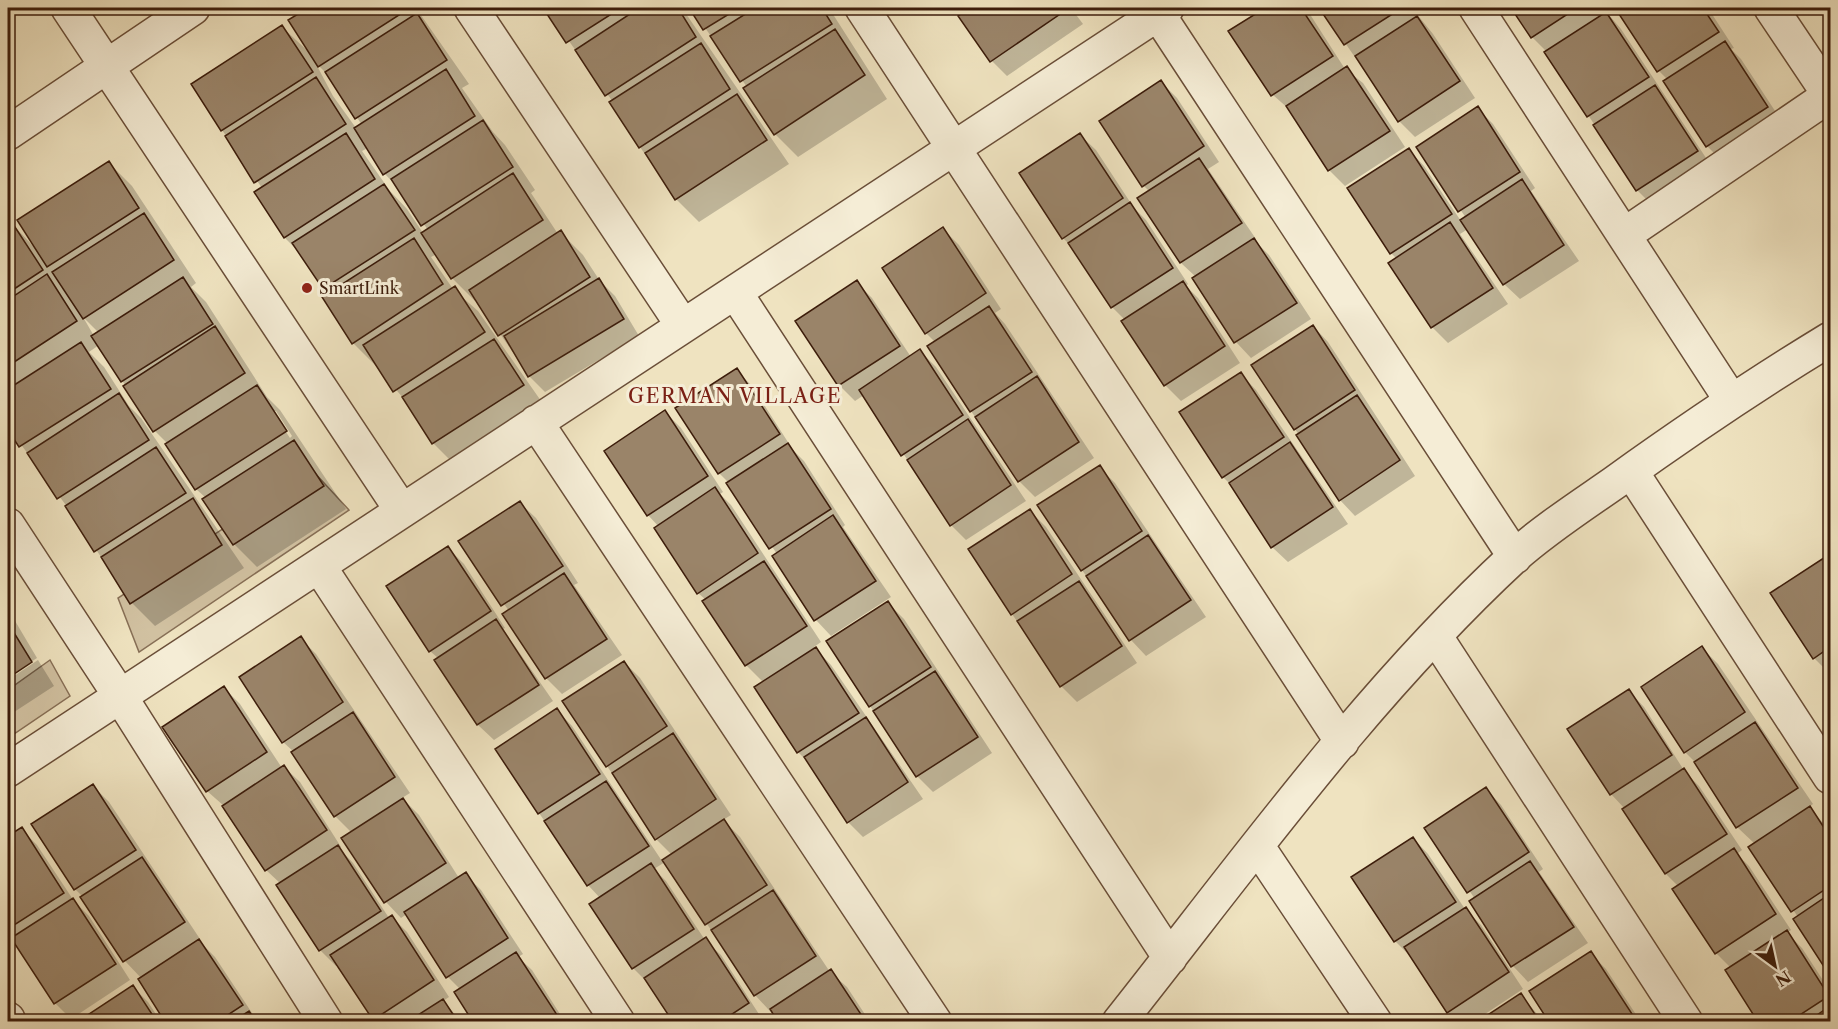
<svg xmlns="http://www.w3.org/2000/svg" width="1838" height="1029" viewBox="0 0 1838 1029" font-family="'Libre Caslon Text',serif">
<style>
.green{fill:#d1c1a1;stroke:#876f56;stroke-width:1.5}
.shadow{fill:#0003;fill-rule:evenodd}
.building{fill:#9a8469;stroke:#3d1d0b;stroke-width:1.5}
.lines{fill:none;stroke-linecap:round;stroke-linejoin:round}
.street-casing{stroke:#6a4e38;stroke-width:36}
.street{stroke:#f5edd6;stroke-width:33}
.poi-dot{fill:#8f2418;stroke:#f5edd6;stroke-width:2}
.labels{text-anchor:middle;dominant-baseline:central;stroke-width:6;stroke-linejoin:round;paint-order:stroke}
.poi-label{font-size:16px;fill:#3d1d0b;stroke:#f5edd6;text-anchor:start}
.quarter-label{font-size:20px;letter-spacing:1.5px;fill:#7a1f14;stroke:#f5edd6}
</style>
<rect width="100%" height="100%" fill="#efe3c0"/>
<filter id="stains"><feTurbulence type="fractalNoise" baseFrequency=".00333" numOctaves="4"/><feColorMatrix values="0 0 0 0 .2 0 0 0 0 .09 0 0 0 0 .02 0 0 0 .5 -.17"/></filter>
<radialGradient id="worn" r=".72"><stop offset=".6" stop-color="#630" stop-opacity="0"/><stop offset="1" stop-color="#630" stop-opacity=".3"/></radialGradient>
<path class="green" d="M312 470 349 510 139 652 118 598Z
M50 660 70 696 8 738V690Z"/>
<path class="shadow" d="M311 8H416L469 84 462 88 493 132 505 145 535 190 531 193 558 234 560 232 583 255 600 281 615 296 639 336 545 392 529 376 477 300 475 301 452 278 437 254 431 257 453 289 478 311 546 408 456 466 433 443 409 405 376 366 353 343 329 294 301 254 285 238 256 192 262 188 222 130 282 27 311 54 290 21ZM315 62 329 76 362 125 356 128 333 96ZM368 148 385 174 399 189 428 230 423 233 407 209 390 191 362 151Z
M545 8H682L789 164 699 222 676 199 640 147 613 102Z
M691 8H829L887 99 798 157 775 134 747 87Z
M957 8H1071L1083 24 1007 76 992 61Z
M1267 8H1306L1345 69 1363 83 1405 147 1345 186 1329 170 1290 110 1273 95 1230 31Z
M1321 8H1412L1433 34 1475 98 1415 137 1399 121Z
M1513 8H1603L1621 29 1712 167 1653 206 1637 190 1547 52 1532 37Z
M1617 8H1708L1734 48 1731 49 1741 59 1783 123 1723 162 1707 146 1668 80 1659 71Z
M1161 82 1177 98 1219 162 1208 169 1256 239 1255 241 1269 255 1311 319 1251 358 1236 342 1196 277 1181 263 1139 198 1150 192 1144 186Z
M1477 108 1493 124 1535 188 1531 191 1579 261 1520 299 1504 284 1468 229 1460 234 1508 304 1448 343 1432 327 1390 263 1397 259 1391 253 1409 150 1424 166 1461 221 1466 218 1418 147Z
M1080 135 1096 150 1134 208 1146 220 1188 284 1186 286 1198 298 1240 363 1181 401 1165 385 1123 321 1125 320 1112 307 1075 250 1063 238Z
M109 163 132 186 196 283 191 287 206 302 267 397 280 410 346 509 257 567 234 544 206 498 196 489 168 444 155 431 99 345 89 352 104 367 129 406 141 418 244 568 155 626 132 603 68 508 8 427V229L13 225 36 249ZM83 317 99 333 94 336ZM272 411H276L292 436 290 438Z
M943 229 959 245 1001 309 995 313 1005 324 1094 458 1035 497 1019 481 971 411 936 343 926 333Z
M856 282 872 298 911 357 920 351 936 367 1026 501 966 540 951 525 864 395 855 401 839 385Z
M1313 326 1328 342 1415 476 1355 516 1340 500 1295 429Z
M736 370 752 386 793 450 804 461 845 525 843 527 891 597 831 636 816 620 774 556 777 554 729 483 719 473Z
M1241 374 1256 390 1348 524 1288 562 1272 547 1233 487 1223 477Z
M665 412 681 428 723 492 720 494 731 505 821 642 814 647 831 665 923 799 863 837 848 822 811 765 798 752 764 683 746 665 706 600 698 593 659 527 648 515Z
M1099 467 1115 483 1206 617 1146 656 1131 640 1082 570Z
M520 503 536 518 578 583 574 585 622 655 562 694 546 678 504 614 509 611 460 542Z
M1030 511 1046 527 1137 663 1077 702 1061 686 1012 614Z
M448 548 464 564 505 628 503 629 553 701 494 740 478 725 436 660 439 659 430 651Z
M1830 556V674L1814 658 1772 594Z
M888 603 904 619 992 753 933 792 917 776 870 706Z
M8 609 37 658 8 677Z
M300 638 316 654 410 793 402 798 419 815 459 878 465 874 481 890 523 954 518 957 532 970 565 1022H475L461 990 448 977 407 914 401 918 386 902 343 838 352 833 335 816 294 752 283 742Z
M1702 648 1718 664 1813 804 1809 807 1830 831V973L1795 919 1798 917 1750 847 1755 844 1737 827 1696 763 1685 752Z
M38 660 54 686 8 716V680Z
M624 662 640 678 731 815 723 820 740 837 830 972 847 987 870 1022H780L755 995 665 862 654 869 666 881 705 940 721 955 764 1022H674L649 984 633 968 600 898 588 885 539 813 557 710 572 726 662 861 672 855 656 839 607 766Z
M224 688 240 704 282 768 284 767 300 782 341 847 339 848 353 863 389 918 392 917 407 932 449 997 443 1001 462 1022H376L338 964 336 966 320 950 281 884 266 870 224 806 207 791Z
M1629 691 1644 707 1685 772 1699 786 1742 850 1737 854 1749 866 1791 930 1787 933 1802 948 1830 991V1022H1760L1731 968 1716 953 1678 886 1666 874 1625 809 1611 794Z
M93 786 109 802 200 939 198 940 215 957 258 1022H167L142 979 125 961 83 897 75 889Z
M1486 789 1501 805 1543 869 1539 872 1588 943 1528 982 1513 966 1471 902 1475 899 1426 828Z
M21 829 37 845 74 901 89 916 130 980 71 1019 55 1003 17 945 8 935V838Z
M1413 838 1428 854 1465 909 1481 925 1523 989 1473 1022H1457L1448 1012 1411 957 1395 941Z
M1590 953 1606 969 1641 1022H1550Z
M133 987 148 1002 161 1022H80Z
M1521 995 1544 1022H1480Z"/>
<path class="building" d="M308 8H410L318 67 288 20Z
M543 8H621L566 43Z
M639 8H678L696 37 605 96 575 50Z
M689 8H739L703 30Z
M755 8H822L832 24 740 82 710 36Z
M970 8H1069L990 62 958 16Z
M1265 8H1301L1333 56 1271 96 1228 31Z
M1319 8H1402L1344 45Z
M1511 8H1577L1531 38Z
M1615 8H1703L1719 32 1657 72Z
M1606 12 1649 77 1587 117 1544 52Z
M417 13 447 60 355 119 325 72Z
M1417 16 1460 81 1398 122 1355 56Z
M282 25 313 72 221 131 191 84Z
M835 29 865 75 774 135 743 88Z
M1725 41 1768 107 1706 147 1663 81Z
M701 43 730 89 639 148 609 102Z
M1347 66 1390 131 1328 171 1286 106Z
M446 69 475 116 383 175 354 128Z
M316 77 346 124 254 183 225 136Z
M1161 80 1204 146 1142 187 1099 121Z
M1655 85 1698 151 1636 191 1593 125Z
M737 94 767 140 675 200 645 153Z
M1478 106 1520 172 1458 212 1416 147Z
M483 120 513 167 421 226 391 179Z
M346 133 375 179 284 238 254 192Z
M1080 133 1123 198 1062 239 1019 173Z
M1409 148 1452 214 1390 254 1347 188Z
M1199 158 1242 223 1180 263 1137 198Z
M109 161 139 208 47 267 17 220Z
M513 173 543 220 451 279 421 233Z
M1522 179 1564 245 1503 285 1460 220Z
M384 184 415 230 323 289 292 243Z
M1130 202 1173 268 1111 308 1068 243Z
M144 213 174 260 83 319 52 272Z
M1450 222 1493 288 1431 328 1388 263Z
M13 224 43 270 8 293V227Z
M943 227 986 293 925 334 882 268Z
M561 230 590 277 498 336 469 290Z
M414 238 443 284 352 344 322 297Z
M1254 238 1297 303 1234 343 1192 278Z
M47 274 77 321 8 366V300Z
M183 277 213 324 121 382 91 336Z
M599 278 624 319 528 377 504 336Z
M857 280 900 346 838 386 795 321Z
M1183 281 1225 346 1164 386 1121 321Z
M455 286 485 332 393 392 363 345Z
M989 306 1032 372 970 412 927 346Z
M1313 325 1355 390 1294 430 1251 365Z
M215 326 245 373 153 432 123 386Z
M494 339 524 385 432 444 402 397Z
M81 342 111 389 19 447 8 430V389Z
M920 349 963 415 901 456 859 390Z
M737 368 780 434 718 474 675 408Z
M1241 372 1284 437 1222 478 1179 412Z
M1037 376 1079 442 1018 482 975 417Z
M257 385 287 431 195 490 165 444Z
M119 393 149 440 57 499 27 453Z
M1357 395 1400 460 1339 501 1296 435Z
M665 410 708 476 647 516 604 451Z
M968 419 1011 485 950 526 907 460Z
M294 440 324 486 233 545 202 499Z
M1290 442 1333 507 1271 548 1229 483Z
M788 443 831 509 769 549 726 483Z
M156 447 186 493 94 552 65 506Z
M1100 465 1142 531 1081 571 1037 505Z
M715 487 758 553 697 594 654 528Z
M193 498 222 545 130 604 101 557Z
M520 501 563 566 501 606 458 541Z
M1030 509 1072 574 1011 615 968 549Z
M833 515 876 581 814 621 772 556Z
M1148 535 1191 600 1129 641 1086 576Z
M448 546 491 611 429 652 386 586Z
M1830 554V647L1813 659 1770 593Z
M764 561 807 626 745 666 702 601Z
M564 573 607 639 545 679 502 614Z
M1079 581 1122 646 1060 687 1017 621Z
M888 601 931 667 869 707 826 641Z
M496 619 539 685 477 725 434 660Z
M8 623 32 662 8 678Z
M301 636 343 702 282 743 239 677Z
M1702 646 1745 712 1684 753 1641 687Z
M816 647 859 713 797 753 754 687Z
M624 661 667 726 606 767 562 701Z
M935 671 978 737 916 777 873 711Z
M224 686 267 752 206 792 162 727Z
M1629 689 1672 755 1610 795 1567 729Z
M557 708 600 774 538 814 495 749Z
M353 712 395 777 334 817 291 752Z
M866 717 908 782 847 823 804 757Z
M1755 722 1798 788 1736 828 1694 762Z
M673 733 716 799 655 840 612 773Z
M284 765 327 830 265 871 222 806Z
M1684 768 1727 834 1665 874 1622 809Z
M606 781 649 846 587 886 544 821Z
M93 784 136 850 74 890 31 824Z
M1486 787 1529 852 1467 893 1424 828Z
M403 798 446 863 384 903 341 838Z
M1810 806 1830 837V886L1791 912 1748 847Z
M724 819 767 885 705 925 662 860Z
M22 827 64 893 8 929V836Z
M1413 837 1456 902 1394 942 1351 877Z
M338 845 381 911 319 951 276 885Z
M1734 848 1776 914 1715 954 1672 889Z
M142 857 185 922 123 962 80 897Z
M1530 861 1574 927 1511 967 1469 901Z
M651 863 694 929 632 969 589 904Z
M466 872 508 938 446 978 404 912Z
M773 890 816 956 754 996 711 930Z
M1830 894V976L1793 919Z
M73 898 116 964 54 1004 11 938Z
M1466 907 1509 972 1447 1013 1404 947Z
M392 915 434 980 373 1020 330 955Z
M1787 930 1829 996 1789 1022H1758L1725 970Z
M706 937 749 1003 720 1022H673L644 978Z
M199 939 243 1005 217 1022H165L138 979Z
M1591 951 1634 1017 1626 1022H1549L1529 991Z
M516 952 559 1018 553 1022H473L454 992Z
M831 969 866 1022H778L770 1009Z
M133 985 157 1022H77Z
M1521 993 1540 1022H1477Z
M443 999 458 1022H407Z
M1830 1006V1022H1807Z
M249 1011 256 1022H232Z
M760 1015 764 1022H751Z"/>
<g class="lines">
<defs>
<path id="street" d="M68 8 402 511
M471 8 683 326
M862 8 1342 742
M1476 8 1731 400
M1771 8 1830 96
M1158 14 1515 557
M8 133 193 8
M1624 235 1830 95
M735 292 1170 958
M536 422 935 1022
M1631 471 1830 777
M8 525 120 696 326 1022
M319 566 618 1022
M1436 637 1686 1022
M8 770 1167 8
M1258 847 1375 1022
M8 1019 9 1022
M1119 1022C1245 863 1365 695 1514 557 1544 530 1581 506 1614 483 1685 432 1756 384 1830 339"/>
</defs>
<use href="#street" class="street-casing"/>
<use href="#street" class="street"/>
</g>
<circle class="poi-dot" cx="307" cy="288" r="6"/>
<g class="labels">
<g class="poi-label">
<text x="319" y="288">SmartLink</text>
</g>
<g class="quarter-label">
<text x="735" y="396">GERMAN VILLAGE</text>
</g>
</g>
<rect width="1838" height="1029" fill="none" stroke="#efe3c0" stroke-width="30"/>
<rect x="9" y="9" width="1820" height="1011" fill="none" stroke="#3d1d0b" stroke-width="3"/>
<rect x="15" y="15" width="1808" height="999" fill="none" stroke="#3d1d0b" stroke-width="1.5"/>
<g transform="translate(1775 966) rotate(147)" stroke="#f5edd6" stroke-width="4.5" paint-order="stroke">
<path d="M0-4.5L10 22L0 15L-10 22Z" fill="#3d1d0b"/>
<text y="-9" font-size="16" font-weight="bold" text-anchor="middle" fill="#3d1d0b">N</text>
</g>
<rect width="100%" height="100%" filter="url(#stains)"/>
<rect width="100%" height="100%" fill="url(#worn)"/>
</svg>
